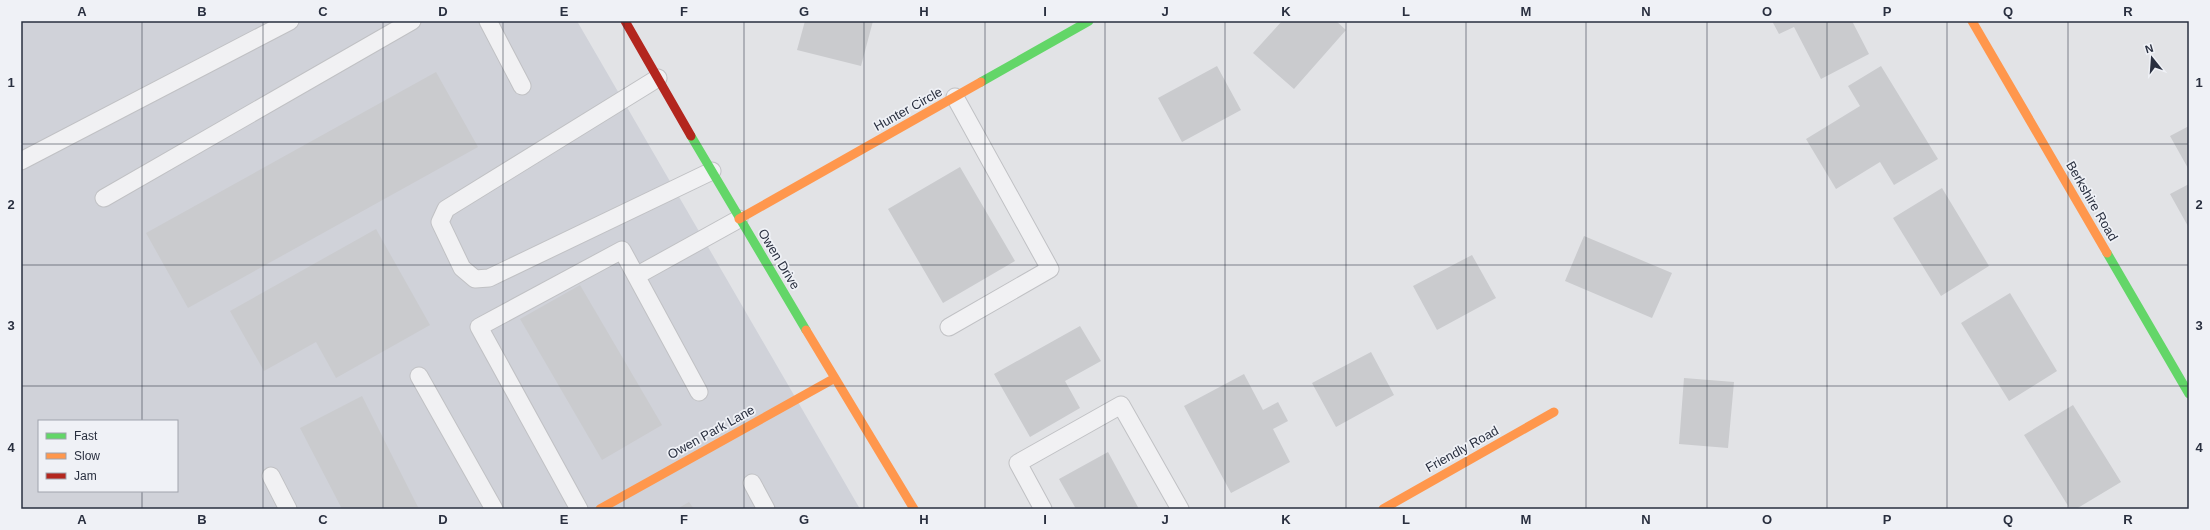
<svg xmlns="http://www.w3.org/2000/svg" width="2210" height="530" viewBox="0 0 2210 530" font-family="Helvetica,sans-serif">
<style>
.built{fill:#d0d2d9;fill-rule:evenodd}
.building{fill:#cacbce}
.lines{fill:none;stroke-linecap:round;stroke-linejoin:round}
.lane-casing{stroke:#c0c1c4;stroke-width:19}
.lane{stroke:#f1f1f3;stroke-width:17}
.fast{stroke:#63d668;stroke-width:9}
.slow{stroke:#ff974d;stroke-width:9}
.jam{stroke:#b3261e;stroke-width:9}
.grid{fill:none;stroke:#292f3f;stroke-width:1;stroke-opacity:0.55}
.labels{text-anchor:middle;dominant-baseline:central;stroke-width:3.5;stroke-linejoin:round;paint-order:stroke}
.street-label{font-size:13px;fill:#292f3f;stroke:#eff1f6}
.neatline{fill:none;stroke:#292f3f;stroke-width:1.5}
.grid-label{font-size:13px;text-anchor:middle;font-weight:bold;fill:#292f3f}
</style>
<rect width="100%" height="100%" fill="#e2e3e6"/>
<path class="built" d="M21 21H577L860 509H21ZM39 421H177V491H39Z"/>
<path class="building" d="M805 21H873L861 66 797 50Z
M1282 21H1336L1346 30 1294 89 1253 53Z
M1772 21H1852L1869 54 1821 79 1794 27 1779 34Z
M1217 66 1241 110 1182 142 1158 98Z
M1881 66 1938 159 1894 185 1880 162 1836 189 1806 139 1860 106 1848 86Z
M436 72 478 147 188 308 146 233Z
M2189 126V170L2170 136Z
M960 167 1015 261 943 303 888 209Z
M2189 184V228L2170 194Z
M1942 188 1989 266 1941 296 1893 218Z
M376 229 430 325 336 378 316 342 264 371 230 311Z
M1584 236 1672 273 1652 318 1565 281Z
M1472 255 1496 298 1437 330 1413 286Z
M580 285 662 425 602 460 520 319Z
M2010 293 2057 371 2009 401 1961 323Z
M1080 326 1101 361 1065 381 1080 408 1030 437 994 374Z
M1371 352 1394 395 1336 427 1312 383Z
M1244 374 1263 410 1278 402 1288 421 1273 429 1290 462 1231 493 1184 406Z
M1684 378 1734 382 1728 448 1679 444Z
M362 396 419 509H342L300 428Z
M2073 405 2121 482 2076 509H2070L2024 435Z
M1108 452 1139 509H1076L1059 479Z
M689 502 694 509H677Z"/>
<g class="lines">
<defs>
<path id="lane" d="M488 21 522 86
M658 78 446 209 440 222 462 268 475 279 489 278 712 171
M21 161 290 21
M104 198 412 21
M636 276 739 219
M949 327 1050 269 955 97
M419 376 494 509
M271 476 288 509
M752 483 766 509
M579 509 479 327 622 250 699 392
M1043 509 1018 463 1121 405 1180 509"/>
</defs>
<use href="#lane" class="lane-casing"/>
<use href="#lane" class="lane"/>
<path class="fast" d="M981 82 1089 21
M691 136 806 330
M2107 253 2189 394"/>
<path class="slow" d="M1972 21 2107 253
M739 219 981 82
M806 330 914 509
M600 509 835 378
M1383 509 1554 412"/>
<path class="jam" d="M625 21 691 136"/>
</g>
<path class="grid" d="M142 21V421M263 21V509M383 21V509M503 21V509M624 21V509M744 21V509M864 21V509M985 21V509M1105 21V509M1225 21V509M1346 21V509M1466 21V509M1586 21V509M1707 21V509M1827 21V509M1947 21V509M2068 21V509M21 144H2189M21 265H2189M21 386H2189M142 491V509"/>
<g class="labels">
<g class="street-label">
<text transform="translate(908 109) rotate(-29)">Hunter Circle</text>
<text transform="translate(2092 201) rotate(60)">Berkshire Road</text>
<text transform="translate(779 259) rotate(59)">Owen Drive</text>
<text transform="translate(711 432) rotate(-29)">Owen Park Lane</text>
<text transform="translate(1462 449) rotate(-29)">Friendly Road</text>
</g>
</g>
<rect width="2210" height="530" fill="none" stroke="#eff1f6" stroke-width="44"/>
<rect x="38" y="420" width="140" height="72" fill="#eff1f6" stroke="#a0a3ad"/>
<rect x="46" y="433" width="20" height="6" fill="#63d668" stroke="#a0a3ad"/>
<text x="74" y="440" font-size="12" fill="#292f3f">Fast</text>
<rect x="46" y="453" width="20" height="6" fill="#ff974d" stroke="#a0a3ad"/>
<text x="74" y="460" font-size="12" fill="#292f3f">Slow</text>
<rect x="46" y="473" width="20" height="6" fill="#b3261e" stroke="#a0a3ad"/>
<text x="74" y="480" font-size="12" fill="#292f3f">Jam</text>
<g transform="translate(2152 58) rotate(343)" stroke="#eff1f6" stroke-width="3" paint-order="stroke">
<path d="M0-3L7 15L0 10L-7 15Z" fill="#292f3f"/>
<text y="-6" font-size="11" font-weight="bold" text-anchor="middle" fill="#292f3f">N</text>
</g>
<rect x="22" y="22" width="2166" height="486" class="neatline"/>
<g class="grid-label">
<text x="82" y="16">A</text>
<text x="202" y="16">B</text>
<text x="323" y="16">C</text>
<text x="443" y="16">D</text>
<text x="564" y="16">E</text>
<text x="684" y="16">F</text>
<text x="804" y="16">G</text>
<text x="924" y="16">H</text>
<text x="1045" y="16">I</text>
<text x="1165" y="16">J</text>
<text x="1286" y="16">K</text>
<text x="1406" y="16">L</text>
<text x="1526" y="16">M</text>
<text x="1646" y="16">N</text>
<text x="1767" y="16">O</text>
<text x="1887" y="16">P</text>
<text x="2008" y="16">Q</text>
<text x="2128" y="16">R</text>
<text x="11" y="87">1</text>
<text x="2199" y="87">1</text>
<text x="11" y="209">2</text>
<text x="2199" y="209">2</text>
<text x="11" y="330">3</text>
<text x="2199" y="330">3</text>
<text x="11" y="452">4</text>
<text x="2199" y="452">4</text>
<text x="82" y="524">A</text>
<text x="202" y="524">B</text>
<text x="323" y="524">C</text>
<text x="443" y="524">D</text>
<text x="564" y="524">E</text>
<text x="684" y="524">F</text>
<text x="804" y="524">G</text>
<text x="924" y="524">H</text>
<text x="1045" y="524">I</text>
<text x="1165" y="524">J</text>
<text x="1286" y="524">K</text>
<text x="1406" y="524">L</text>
<text x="1526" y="524">M</text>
<text x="1646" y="524">N</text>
<text x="1767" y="524">O</text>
<text x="1887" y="524">P</text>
<text x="2008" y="524">Q</text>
<text x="2128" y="524">R</text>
</g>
</svg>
